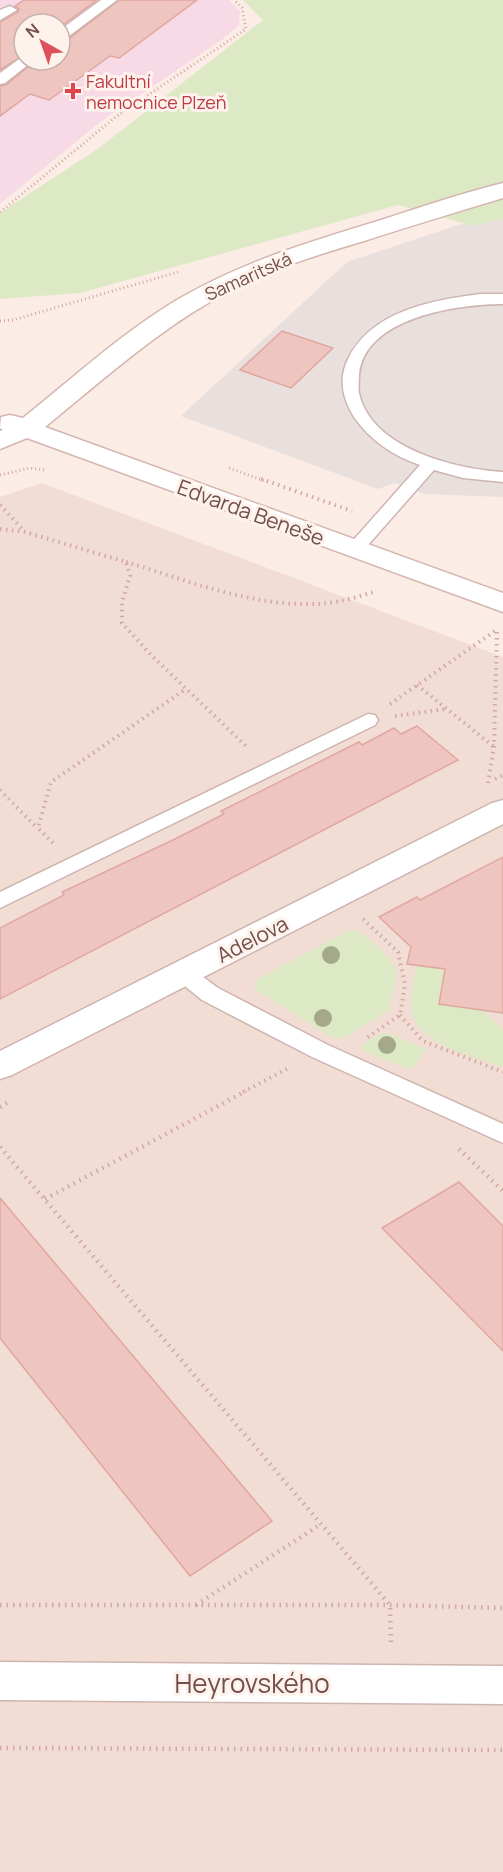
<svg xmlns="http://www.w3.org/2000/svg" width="503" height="1872" viewBox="0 0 503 1872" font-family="Manrope,sans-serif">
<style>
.residential{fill:#f2ddd5}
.industrial{fill:#e9dfdc}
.medical{fill:#f8d9e6;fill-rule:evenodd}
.green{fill:#dde8c5}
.building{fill:#efc5bf;stroke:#e0a7a0;stroke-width:1.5}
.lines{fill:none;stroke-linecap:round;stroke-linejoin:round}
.lane-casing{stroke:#ceb5b0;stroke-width:3}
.street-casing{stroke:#ceb5b0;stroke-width:3}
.secondary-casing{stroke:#d4b5af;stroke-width:3}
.path-far2{stroke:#d3a8a2;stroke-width:3;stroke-dasharray:1 3;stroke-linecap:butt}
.path-far1{stroke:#d3a8a2;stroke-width:4;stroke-dasharray:1.5 4.5;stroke-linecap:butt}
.path{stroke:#d3a8a2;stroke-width:4.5;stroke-dasharray:1.5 5;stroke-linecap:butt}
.lane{fill:#fff;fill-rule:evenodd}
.street{fill:#fff;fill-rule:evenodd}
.secondary{fill:#fff;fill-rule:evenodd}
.tree{fill:#a5a98c}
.health-dot{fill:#e0444e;stroke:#fef2ec;stroke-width:2}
.labels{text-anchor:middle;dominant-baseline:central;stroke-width:6;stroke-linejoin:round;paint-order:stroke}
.far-health-label{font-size:18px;fill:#be3a42;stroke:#fef2ec;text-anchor:start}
.far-street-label{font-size:18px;fill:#734f4c;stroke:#fef2ec}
.street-label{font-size:21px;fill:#734f4c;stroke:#fef2ec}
.near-street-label{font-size:26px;fill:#734f4c;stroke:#fef2ec}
</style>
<rect width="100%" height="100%" fill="#fbede6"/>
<path class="residential" d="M42 483 503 657V1872H0V497Z"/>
<path class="industrial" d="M503 210V497L424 494 395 483 378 489 181 416 347 262Z"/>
<path class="medical" d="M0 0H229L240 11 239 25 223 39 100 122 0 204ZM24 24H60V60H24Z"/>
<path class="green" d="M243 0H503V219L474 226 398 205 80 293 0 299V213L99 148 263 20Z
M357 930C367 937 395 959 396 971 397 983 391 998 389 1010L346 1037 335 1039 256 990 254 985 259 978 348 931Z
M419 948 444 972 440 1004 483 1010 503 1029V1067C473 1056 409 1043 411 1003 412 985 416 966 419 948Z
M380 1034H391L426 1049 412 1070 363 1051 361 1045Z"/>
<path class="building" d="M24 0H97L60 27V24H24V55L0 70V22L18 12 19 9 15 6Z
M119 0H197L119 58 110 56 49 100 30 94 0 116V86L6 85 36 60H60V42L66 41Z
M282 331 333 348 291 388 240 370Z
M417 726 458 760 0 999V928L64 895 62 892 173 840 224 814 221 811 359 742 362 745 394 728 401 734Z
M503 857V1013L439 1004 445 969 407 964 411 947 379 917 417 897 420 900Z
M459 1182 503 1226V1351L382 1228Z
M0 1198 272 1521 190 1576 0 1338Z"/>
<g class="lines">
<defs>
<path id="lane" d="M101 0H117L65 39 60 40V30Z
M10 6 17 10 0 20V10Z
M22 57H24V60H34L5 83 0 84V73Z
M481 294H503V304C459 304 364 317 359 375 359 381 358 388 359 393 371 449 456 469 503 472V482L463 478 434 470 361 553H349L346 549 349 545 420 465C393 456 370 440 354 417 342 397 338 378 349 357 374 310 433 300 481 294Z
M368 714 375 715 378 720 375 725 0 908V892Z
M183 965 191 968 218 988 328 1045 503 1124V1143L312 1057 202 1000 175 978 172 973 175 968Z"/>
<path id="street" d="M503 800V824L12 1075 0 1079V1051L492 803Z
M0 1662 503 1666V1704L0 1700Z"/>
<path id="secondary" d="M503 183V198C457 212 410 226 364 241 317 255 271 269 228 292 161 327 104 379 45 427L503 593V612L27 438 0 449V431L3 430 0 428 1 417 10 415 23 418C74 377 125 330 182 297 245 261 312 241 381 220 421 207 462 193 503 183Z"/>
</defs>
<use href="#lane" class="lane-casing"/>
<use href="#street" class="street-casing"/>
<use href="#secondary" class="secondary-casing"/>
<path class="path-far2" d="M0 212 117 116 246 29 242 8 234 0
M0 321 13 320 178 272
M229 468 265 481
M0 475 30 468 46 470"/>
<path class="path-far1" d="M261 479 352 511
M0 505 24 531
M0 529 25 532 126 562 130 576 122 602V623L151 655 248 748
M126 562C186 580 250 606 314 604 336 604 357 597 377 591
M417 685 493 746
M390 704 495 631
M395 716 446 709
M495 779 503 775
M488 783 494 746 497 632
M0 790 37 828
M53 843 38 828 51 782 186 689
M363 919 398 952 405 984 400 1015 365 1039
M400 1015 423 1041 503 1072
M243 1092 287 1069"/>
<path class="path" d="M0 1107 10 1101
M0 1147 390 1605 391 1644
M459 1149 503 1191
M45 1199 246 1091
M0 1605H390L503 1608
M196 1605 321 1524
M0 1748 503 1750"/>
<use href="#lane" class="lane"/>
<use href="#street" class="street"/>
<use href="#secondary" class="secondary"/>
</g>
<g class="tree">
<circle cx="331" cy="955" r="9"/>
<circle cx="323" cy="1018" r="9"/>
<circle cx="387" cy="1045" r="9"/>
</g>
<path class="health-dot" d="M70 82h6v6h6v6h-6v6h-6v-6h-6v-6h6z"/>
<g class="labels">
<g class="far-health-label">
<text x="86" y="81">Fakultní<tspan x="86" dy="21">nemocnice Plzeň</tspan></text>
</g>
<g class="far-street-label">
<text transform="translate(248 276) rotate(-24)">Samaritská</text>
</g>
<g class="street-label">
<text transform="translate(251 512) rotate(20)">Edvarda Beneše</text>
<text transform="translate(252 939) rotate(-27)">Adelova</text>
</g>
<g class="near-street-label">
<text x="252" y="1683">Heyrovského</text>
</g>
</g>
<g transform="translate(42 42) rotate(320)"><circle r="28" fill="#fef2ec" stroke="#c6b1ac" stroke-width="1.5"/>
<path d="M0-4.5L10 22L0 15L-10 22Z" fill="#dd525a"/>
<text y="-9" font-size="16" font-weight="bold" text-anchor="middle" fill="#734f4c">N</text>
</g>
</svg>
